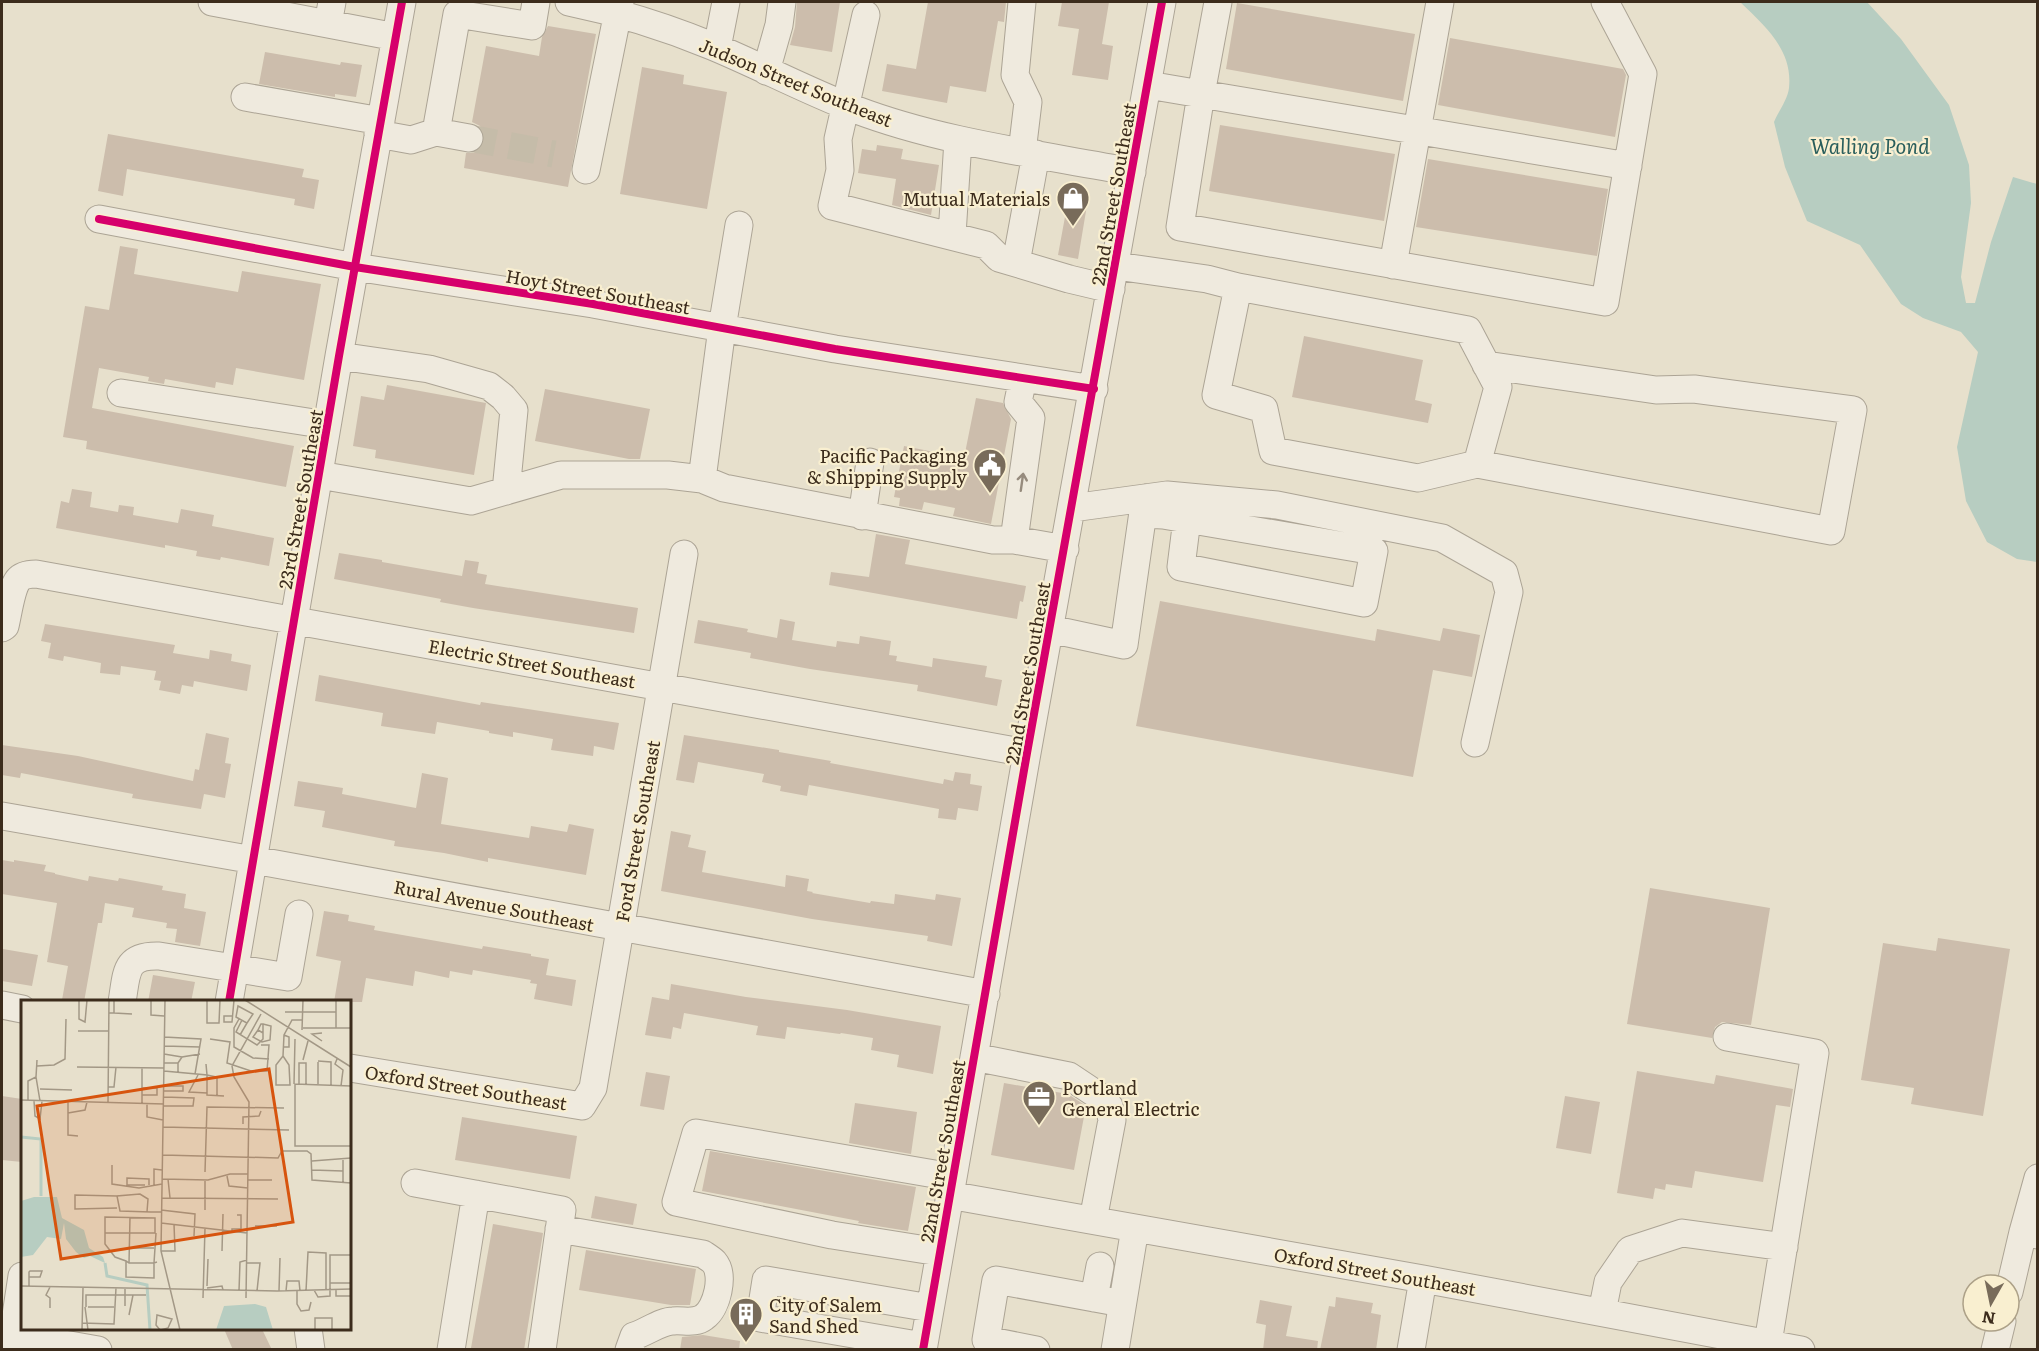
<svg xmlns="http://www.w3.org/2000/svg" width="2039" height="1351" viewBox="0 0 2039 1351" font-family="Literata,serif">
<style>
.water{fill:#b7cdc1}
.building{fill:#ccbdac}
.lines{fill:none;stroke-linecap:round;stroke-linejoin:round}
.minor-tunnel{stroke:#c5bca9;stroke-width:27;stroke-dasharray:27 14;stroke-linecap:butt}
.minor-casing{stroke:#aca495;stroke-width:29}
.minor{stroke:#efeade;stroke-width:27}
.cycleway-casing{stroke:#f9efd0;stroke-width:11}
.cycleway{stroke:#d6006c;stroke-width:8}
.oneway{stroke:#968b7d}
.labels{text-anchor:middle;dominant-baseline:central;stroke-width:4.5;stroke-linejoin:round;paint-order:stroke}
.street-label{font-size:18px;fill:#3c2c1c;stroke:#f9efd0}
.poi-label{font-size:18px;fill:#3c2c1c;stroke:#f9efd0;text-anchor:end}
.water-label{font-size:20px;font-style:italic;fill:#295e5c;stroke:#f9efd0}
.inset-river{fill:none;stroke:#b7cdc1;stroke-width:3}
.inset-road{fill:none;stroke:#a39886;stroke-width:1.5}
.view{fill:#d7540e;fill-opacity:0.15;stroke:#d7540e;stroke-width:3}
.inset-edge{fill:none;stroke:#3c2c1c;stroke-width:3}
</style>
<rect width="100%" height="100%" fill="#e7e0cc"/>
<path class="water" d="M1740 2H1867L1901 39 1949 105 1969 165 1971 203 1961 277 1966 303H1975L1991 242 2013 177 2037 184V562L2017 559 1987 542 1966 501 1957 447 1978 352 1961 332 1923 318 1901 304 1860 245 1807 221 1785 167 1774 122C1778 112 1788 99 1789 88 1793 50 1765 26 1740 2Z"/>
<path class="building" d="M797 2H840L832 52 790 45 795 27Z
M928 2H1006L1004 22 998 21 986 92 950 86 947 103 882 91 887 64 916 69Z
M1062 2H1109L1102 44 1113 46 1108 80 1072 75 1079 29 1058 26Z
M1237 3 1415 34 1403 101 1226 69Z
M548 26 596 34 568 187 464 168 466 153H474L481 149 485 140 484 133 480 126 472 122 486 46 539 56 542 37Z
M1450 38 1623 69 1626 75 1615 137 1438 105Z
M265 52 340 65 341 62 362 65 356 97 335 94V97L259 84Z
M642 67 684 75 683 84 727 92 707 209 620 194Z
M1220 125 1395 154 1384 221 1209 191Z
M108 134 304 169 302 177 319 180 314 209 294 205 295 199 127 169 123 196 98 191Z
M877 145 903 149 901 159 939 165 931 215 892 205 896 179 858 173 862 149 876 151Z
M1428 159 1608 189 1597 256 1416 227Z
M1069 195 1088 199 1078 259 1058 255Z
M120 246 138 249 134 274 238 292 242 271 321 284 304 380 236 368 233 385 216 382 215 388 165 379 164 384 148 381 149 377 99 368 92 408 294 446 286 487 86 449 87 441 63 437 85 306 109 310Z
M1304 336 1423 360 1415 400 1432 404 1428 423 1292 397Z
M387 385 486 403 474 475 375 458 376 450 353 446 361 396 384 400Z
M545 389 650 409 640 459H629L535 441Z
M976 398 1003 403 1011 419 991 524 953 516 955 508 924 502 922 510 899 506 900 498 894 497 904 446 964 458Z
M72 489 92 492 90 507 118 512 119 505 134 507 133 515 178 523 181 509 214 515 212 526 274 538 269 566 221 557 220 560 196 556 197 551 165 545V548L56 528 61 501 69 503Z
M876 534 910 540 905 564 1026 586 1023 602 1020 601 1017 619 829 585 831 572 869 577Z
M339 553 382 560V562L462 576 465 560 479 562 477 573 487 575 485 584 638 608 634 633 473 608 440 602 441 599 334 579Z
M1160 601 1375 641 1377 629 1440 641 1443 628 1480 635 1472 677 1433 670 1413 777 1136 726Z
M780 619 795 622 792 640 836 647 837 641 859 644 860 636 891 641 889 655 897 656 896 661 932 667 933 658 987 666 985 677 1002 680 997 706 917 691 918 685 810 669 750 658 751 653 694 643 698 620 748 629 747 632 777 638Z
M45 624 175 645 173 653 209 659 210 650 232 654 231 661 251 665 247 691 194 681 193 687 182 685 180 694 159 690 161 681 154 680 156 671 121 666 120 675 100 673 101 663 64 656 63 661 48 658 51 643 41 641Z
M319 675 480 705 481 702 619 723 614 750 594 746 593 756 551 750 553 739 513 732V737L489 733V731L437 722 435 734 381 726 383 713 315 701Z
M206 733 229 738 225 763 231 764 225 798 204 794 201 809 132 798 133 794 21 773 20 778 2 775V745L78 756 193 781 195 769 199 770Z
M684 735 779 750V752L831 761 830 763 943 784 944 779 953 781 955 772 971 774 970 784 982 786 978 811 958 808 956 820 938 818 939 809 809 785 807 796 780 791 781 786 762 782 764 774 698 762 694 783 676 780Z
M422 773 448 778 441 824 529 838 531 826 567 832 569 824 594 829 586 875 488 858V862L444 853 394 846 395 841 322 827 325 811 294 806 298 781 343 788 342 794 416 808Z
M671 831 691 835 688 847 706 851 702 872 785 887 786 875 809 879 807 891 813 892 812 893 870 903 871 901 894 904 895 894 935 900 936 894 961 898 952 946 927 941 928 936 812 919 661 891Z
M2 860 14 862V860L46 865 44 871 55 873V874L88 881 89 876 118 881 119 878 163 886 162 890 186 894 184 908 206 912 200 946 175 942 177 929 166 928 167 923 132 917 134 908 105 903 102 923H98L84 1002 62 1000 68 966 47 962 57 903 2 894Z
M1650 888 1770 908 1751 1025 1722 1022 1715 1027 1712 1038 1627 1024Z
M324 911 349 915 348 921 375 926 374 930 482 949 483 946 531 954V956L549 959 546 975 576 980 572 1006 534 999 537 984 530 983 531 980 473 970 472 975 450 971 449 978 415 971 413 986 366 978 362 1002H334L341 961 316 956Z
M1938 938 2010 949 1983 1116 1911 1104 1914 1088 1861 1080 1883 943 1936 951Z
M3 949 38 955 32 986 2 981Z
M153 975 195 982 191 1002H148Z
M671 984 746 997 847 1010 941 1026 933 1074 897 1067 899 1055 871 1050 873 1038 841 1033 840 1034 787 1027 785 1039 756 1035 758 1026 684 1013 681 1029 673 1027 671 1039 645 1035 652 997 669 1000Z
M1637 1071 1714 1084 1716 1075 1793 1089 1790 1107 1776 1105 1763 1182 1695 1171 1692 1188 1666 1184 1665 1190 1655 1188 1653 1199 1617 1193Z
M646 1072 670 1076 664 1110 640 1106Z
M1004 1083 1068 1094 1086 1106 1074 1170 991 1155Z
M2 1096 22 1099V1162L2 1160Z
M1565 1096 1600 1102 1591 1154 1556 1148Z
M855 1103 917 1112 911 1154 849 1143Z
M462 1117 577 1136 570 1179 455 1160Z
M710 1151 916 1187 908 1231 858 1223 859 1221 702 1191Z
M595 1196 637 1204 633 1225 591 1218Z
M493 1224 543 1233 524 1350 471 1348Z
M586 1250 696 1269 690 1305H671L579 1290Z
M1336 1297 1373 1303 1371 1313 1381 1315 1376 1350H1320L1329 1306 1335 1307Z
M1260 1300 1292 1306 1286 1336 1318 1341 1317 1350H1263L1266 1325 1256 1323Z
M224 1329H262L272 1350H233Z
M703 1335 740 1341 739 1350H680L682 1337Z"/>
<g class="lines">
<path class="minor-tunnel" d="M469 138 554 154"/>
<defs>
<path id="minor" d="M212 2 328 24
M332 2 328 24 396 37
M569 2C618 12 666 27 712 46 760 66 805 90 854 109 943 143 1039 154 1132 172
M1022 2 1015 75 1028 102 1022 152
M1605 2 1643 74 1605 302 1180 227 1201 94 1628 166
M866 15 838 139 840 170 832 206 986 245 999 258 1069 279 1111 289
M717 48 726 2
M766 71 779 25 782 2
M1148 85 1201 94 1218 2
M245 97 381 121
M378 134 411 140 436 132
M469 138 436 132 457 14 532 26 536 2
M586 170 620 2
M99 219 355 267 593 304 835 349 1094 389
M952 235 958 140
M1016 263 1036 154
M1393 265 1440 2
M1116 266 1207 279 1238 287 1468 330 1498 387 1477 464 1418 478 1273 451 1264 409 1216 395 1238 287
M339 356 429 369 489 386 503 397 514 410 506 491
M121 393 327 425
M1477 464 1831 531 1853 410 1694 389 1656 390 1486 365
M319 475 471 501 561 475H668L702 479 724 488 993 540H1014L1065 549
M702 479 722 328 739 225
M1072 508 1167 495 1277 505 1442 538 1504 573 1509 592 1475 743
M1143 514 1163 515 1374 551 1364 603 1181 567 1187 519
M862 516 870 462
M1014 540 1031 418 1018 402 1023 378
M2 628 5 626C8 614 11 589 18 580 22 575 29 574 36 574L1027 753
M1050 629 1124 645 1145 498
M2 816 254 860 986 994
M122 1002C127 973 124 955 159 956L288 977 299 914
M229 1002 339 356 402 2
M2 1005 22 1009
M1727 1037 1815 1053 1768 1343
M974 1057 1069 1076 1099 1096 1109 1106 1112 1120 1093 1220
M350 1068 582 1106 593 1088 684 554
M415 1183 562 1210 542 1350
M949 1195 1423 1279 1801 1350
M559 1229 703 1254C706 1256 711 1259 714 1262 725 1275 717 1308 704 1317 695 1324 684 1320 673 1321 661 1321 647 1332 634 1336L629 1350
M2023 1232 2038 1178
M939 1252 832 1235 676 1202 696 1133 952 1177
M2009 1292 2023 1232 2038 1235
M1094 1298 1100 1266
M1602 1312 1608 1282 1630 1250 1682 1233 1784 1247
M308 1328 311 1350
M13 1335 22 1276
M923 1346 760 1318 766 1280 930 1308
M7 1350 13 1335 98 1350
M451 1350 476 1194
M923 1350 1027 753 1162 2
M1036 1350 986 1340 996 1280 1122 1303
M1115 1350 1135 1228
M1411 1350 1423 1279
M1995 1350 2002 1321"/>
</defs>
<use href="#minor" class="minor-casing"/>
<use href="#minor" class="minor"/>
<defs>
<path id="cycleway" d="M99 219 355 267 593 304 835 349 1094 389
M229 1002 339 356 402 2
M923 1350 1027 753 1162 2"/>
</defs>
<use href="#cycleway" class="cycleway-casing"/>
<use href="#cycleway" class="cycleway"/>
</g>
<defs><path id="oneway-shaft" d="M-6 0H5M1.5-3L5.5 0L1.5 3" fill="none" stroke-width="1.6" stroke-linecap="round" stroke-linejoin="round" transform="scale(1.5)"/></defs>
<use class="oneway" href="#oneway-shaft" transform="translate(1022 482) rotate(-82)"/>
<defs>
<symbol id="shop-pin" viewBox="-11 -11 22 30"><path d="M0 17L-7.5 6A9.5 9.5 0 1 1 7.5 6Z" fill="#786b5a" stroke="#f9efd0"/><path d="M-5-2.5h2.3a2.7 3.5 0 0 1 5.4 0H5L5.5 6h-11ZM-1.5-2.5h3a1.5 2.3 0 0 0-3 0Z" fill="#fff"/></symbol>
<symbol id="civic-pin" viewBox="-11 -11 22 30"><path d="M0 17L-7.5 6A9.5 9.5 0 1 1 7.5 6Z" fill="#786b5a" stroke="#f9efd0"/><path d="M-.6-6.5H3V-4.5H.6V-3L4-1V1h2V6H-6V1h2V-1L-.6-3ZM-1.2 2.5V6h2.4V2.5Z" fill="#fff"/></symbol>
<symbol id="office-pin" viewBox="-11 -11 22 30"><path d="M0 17L-7.5 6A9.5 9.5 0 1 1 7.5 6Z" fill="#786b5a" stroke="#f9efd0"/><path d="M-6-3h4V-5.5h4V-3h4V5H-6ZM-1-4.5V-3h2v-1.5ZM-6 0V1H6V0Z" fill="#fff"/></symbol>
<symbol id="building-pin" viewBox="-11 -11 22 30"><path d="M0 17L-7.5 6A9.5 9.5 0 1 1 7.5 6Z" fill="#786b5a" stroke="#f9efd0"/><path d="M-4-6H4V6H1V3H-1V6H-4ZM-2.5-4.3h1.7v1.8h-1.7ZM.8-4.3h1.7v1.8H.8ZM-2.5-1h1.7V.8h-1.7ZM.8-1h1.7V.8H.8Z" fill="#fff"/></symbol>
</defs>
<g fill-rule="evenodd">
<use href="#shop-pin" x="1054" y="179" width="38" height="52"/>
<use href="#civic-pin" x="971" y="446" width="38" height="52"/>
<use href="#office-pin" x="1020" y="1078" width="38" height="52"/>
<use href="#building-pin" x="727" y="1295" width="38" height="52"/>
</g>
<g class="labels">
<g class="street-label">
<text transform="translate(796 82) rotate(22)">Judson Street Southeast</text>
<text transform="translate(1113 194) rotate(-80)">22nd Street Southeast</text>
<text transform="translate(598 291) rotate(10)">Hoyt Street Southeast</text>
<text transform="translate(300 499) rotate(-80)">23rd Street Southeast</text>
<text transform="translate(532 663) rotate(10)">Electric Street Southeast</text>
<text transform="translate(1027 673) rotate(-80)">22nd Street Southeast</text>
<text transform="translate(637 831) rotate(-80)">Ford Street Southeast</text>
<text transform="translate(494 905) rotate(11)">Rural Avenue Southeast</text>
<text transform="translate(466 1087) rotate(9)">Oxford Street Southeast</text>
<text transform="translate(942 1151) rotate(-80)">22nd Street Southeast</text>
<text transform="translate(1375 1271) rotate(10)">Oxford Street Southeast</text>
</g>
<g class="poi-label">
<text x="1050" y="198">Mutual Materials</text>
<text x="967" y="455">Pacific Packaging<tspan x="967" dy="21">&amp; Shipping Supply</tspan></text>
<text x="1062" y="1087" text-anchor="start">Portland<tspan x="1062" dy="21">General Electric</tspan></text>
<text x="769" y="1304" text-anchor="start">City of Salem<tspan x="769" dy="21">Sand Shed</tspan></text>
</g>
<g class="water-label">
<text x="1870" y="145">Walling Pond</text>
</g>
</g>
<g transform="translate(21 1000)">
<rect width="330" height="330" fill="#e7e0cc"/>
<path d="M13 197H36L41 218 63 230 68 248 82 257 84 263 69 256 63 258 55 252 45 239 43 223 40 239 26 237 12 255 0 257V201ZM234 304 245 307 252 330H195L203 306Z" fill="#b7cdc1"/>
<path class="inset-river" d="M0 137 20 139V196M84 263 86 276 126 285 129 330"/>
<path class="inset-road" d="M58 0V19L64 22 66 0M130 0V15L143 16M144 0 140 251 159 330M186 0V23H198L199 0M224 0 330 67M264 12H315M88 13H93V0M93 13 111 14M211 16H203V22H211L213 0M218 19 213 28V47L232 58 248 59M221 20 215 32 236 45 242 39V24H240L237 30 242 33M282 28H330M315 28V0M237 30 232 37 241 42 249 40 250 26 242 24M281 30 282 0M57 31H88M219 35 226 23 215 17 217 6 232 14 226 23M143 37 180 39 174 74M189 39 209 42 206 63 230 71H246L248 45H240M301 41 291 34 301 33M143 46 179 47M262 47H268V37L263 35M143 54 161 57M262 56 255 65V85H269L268 65 262 56 263 35 271 20H282M316 59 314 64 322 70 320 86M282 60 287 41M297 61 310 62V86M330 61V92M297 62V84M143 63H157V73M157 63 161 57 179 54M185 64 186 75 196 77V95M16 66 33 65 44 59 45 19M56 67 143 68M143 71 186 75V95L203 96M177 75 168 92 186 93M15 77 19 101M273 84 274 39M278 84V63H285V84M330 86 274 84V146H330M87 87H93L95 67M19 89 51 90M143 91H162V86H143M121 95H136V88H121M0 100 143 104M7 101V81L15 77 16 60M13 101 14 116 19 119 21 101M47 102V135L57 136M87 103 88 0M121 103V68M126 103V117L142 120M143 106H172L173 98 143 97M47 113 64 110 66 102M222 124V117L238 116 240 111M142 127 268 130M142 155 257 158 261 151H286L290 154 291 180 330 183M291 161 330 158M91 165V184L118 188 141 184M291 170 322 171M184 172 186 107 263 108M206 176 208 186 227 188M141 179 187 180 209 174H227M147 179 149 198M227 180H251M184 181V210M322 183V160M124 185H106V178L128 179V185M133 186V169L141 170M96 196 54 195V209L96 208M141 198 257 199M140 210 174 214 173 236M126 212 127 199 119 194 96 196 99 211 130 212H140M140 223 226 233M234 226H256M84 233H134V218L84 217V244L94 257 105 261 108 263H133V278L105 277V261M135 233 133 263 136 262M211 233V229H220V215H216M108 248H133M140 251H154L153 224M201 251 202 214M108 263 109 217M225 263H239L236 291M8 277H19L21 271H9L8 272V287M309 283H330M0 286 256 291 330 289M186 286 187 259M186 288 201 286 202 290M315 289V296H330M293 290 297 297 309 296V255H330M218 291 219 262 226 260M258 291 259 258M265 291 266 281H278L279 291M276 291V304L280 311 288 310 290 302M285 291 287 252 305 253V290M182 298 184 228M225 298 228 102 213 77 211 66 240 14M104 306V295H125M64 307 67 330M65 307V295H104V289M67 307H93M29 308V298L25 295 29 287M108 315 112 295M61 323 93 324 95 288M61 330 62 288M139 330 135 325 136 315 151 319 147 328 140 330M294 330V318H311V330"/>
<path class="view" d="M248 69 272 222 40 259 16 106Z"/>
<rect width="330" height="330" class="inset-edge"/>
</g>
<rect width="2039" height="1351" fill="none" stroke="#3c2c1c" stroke-width="6"/>
<g transform="translate(1991 1303) rotate(189)"><circle r="28" fill="#f9efd0" stroke="#ada188" stroke-width="1.5"/>
<path d="M0-4.5L10 22L0 15L-10 22Z" fill="#786b5a"/>
<text y="-9" font-size="16" font-weight="bold" text-anchor="middle" fill="#3c2c1c">N</text>
</g>
</svg>
